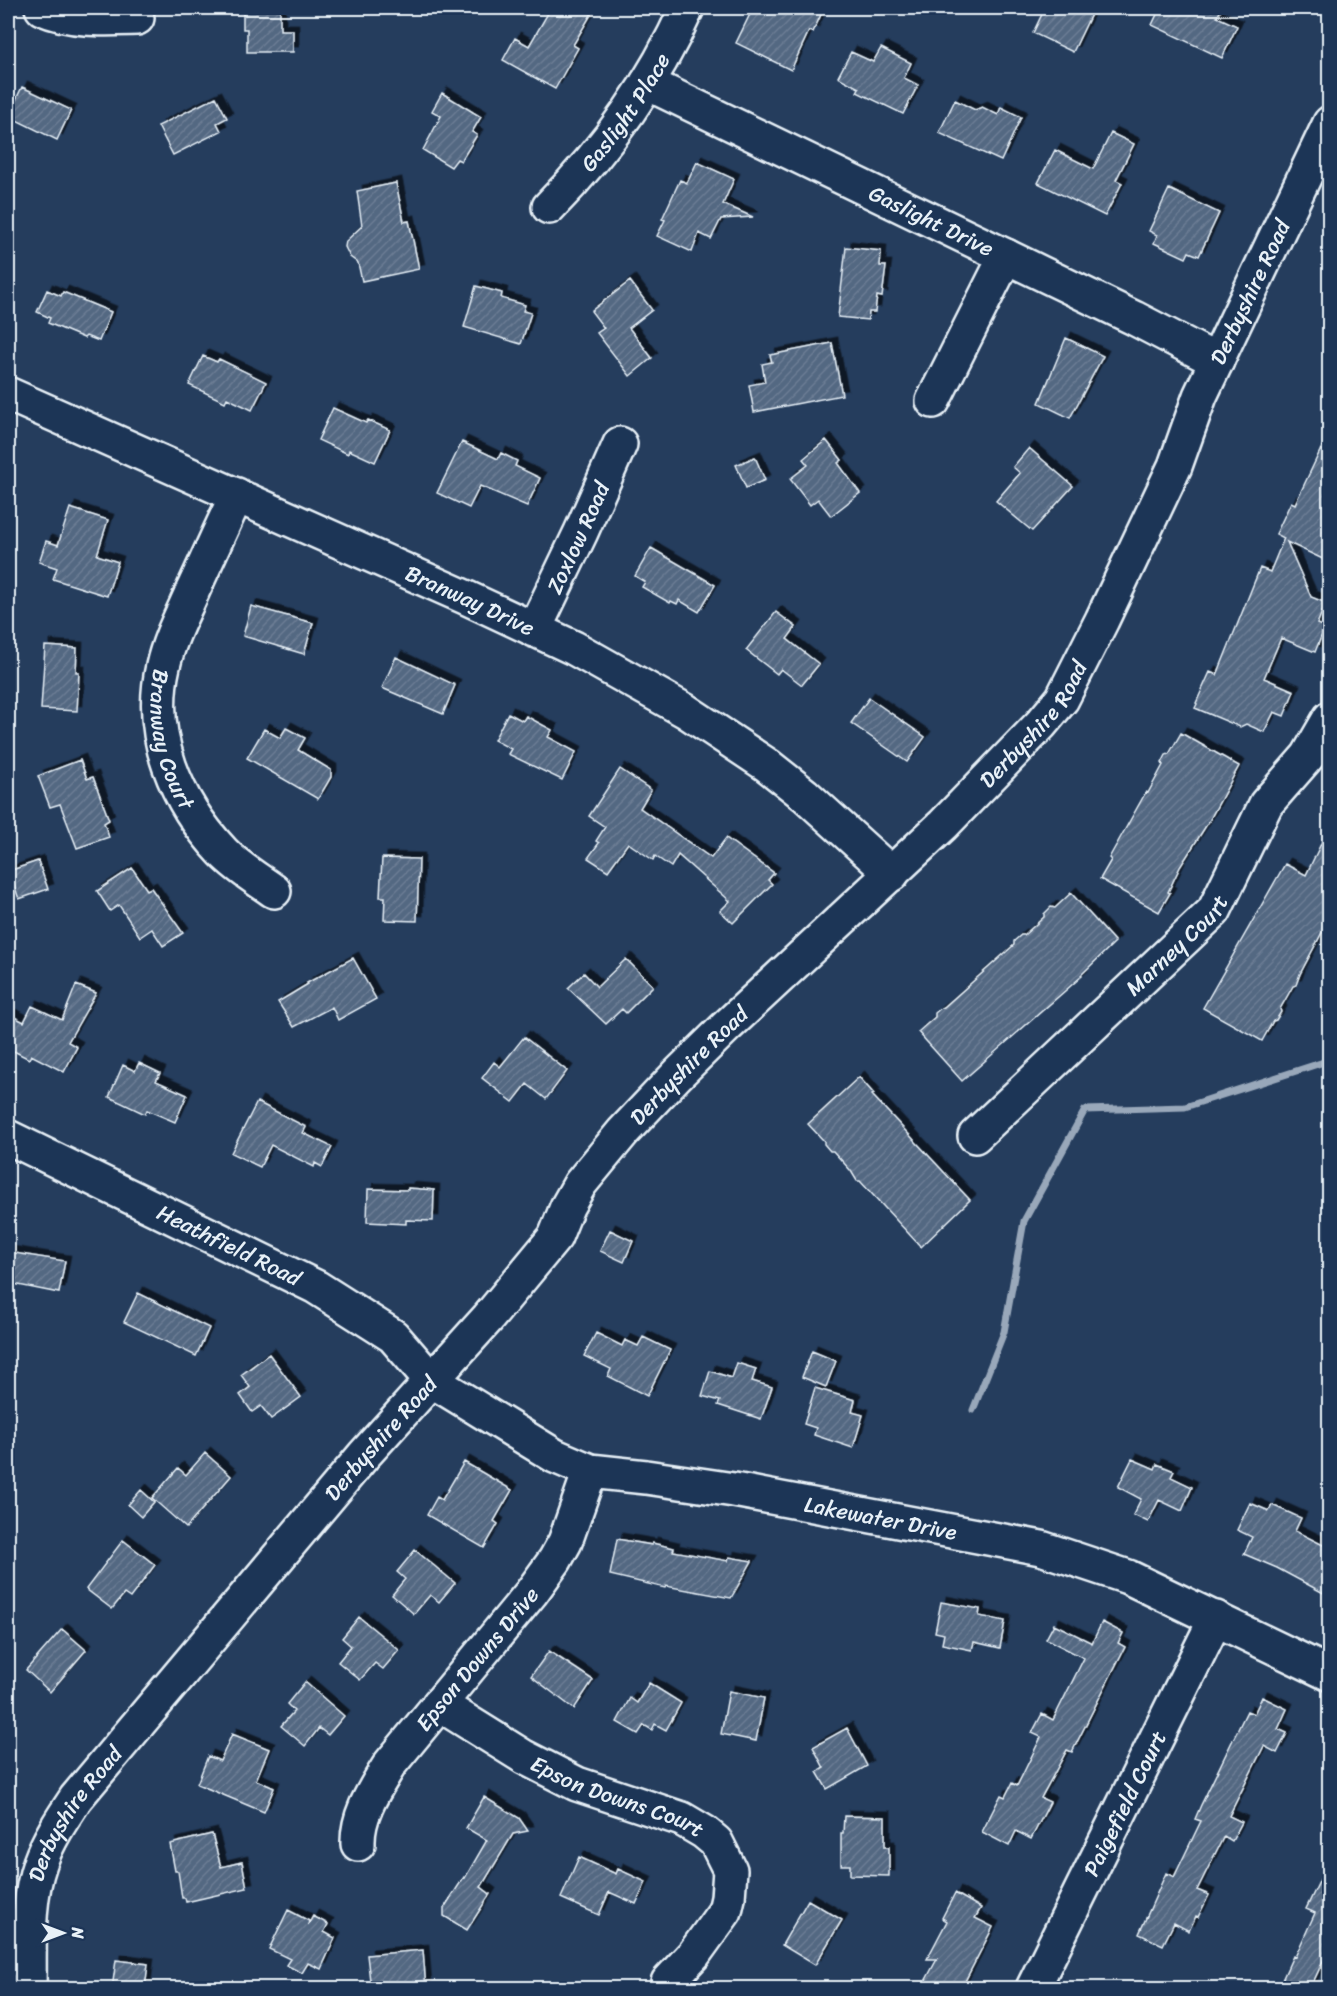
<svg xmlns="http://www.w3.org/2000/svg" width="1337" height="1996" viewBox="0 0 1337 1996" font-family="Sriracha,sans-serif">
<style>
.lines{fill:none;stroke-linecap:round;stroke-linejoin:round}
.stream{stroke:#99a8ba;stroke-width:7}
.building{fill:url(#building-hatch);stroke:#e8f1f8;stroke-width:1.5;filter:url(#shadow)}
.minor-casing{stroke:#e8f1f8;stroke-width:38}
.minor{stroke:#1d3557;stroke-width:33}
.labels{text-anchor:middle;dominant-baseline:central;stroke-width:6;stroke-linejoin:round;paint-order:stroke}
.street-label{font-size:22px;fill:#e8f1f8;stroke:#1d3557}
</style>
<defs>
<pattern id="building-hatch" width="6" height="6" patternUnits="userSpaceOnUse" patternTransform="scale(1.5)"><rect width="6" height="6" fill="#536782"/><path d="M-1 1l2-2M0 6l6-6M5 7l2-2" fill="none" stroke="#6c7d94"/></pattern>
<filter id="shadow"><feDropShadow dx="5.5" dy="-5.5" stdDeviation="0" flood-color="#0009"/></filter>
</defs>
<rect width="100%" height="100%" fill="#253d5d"/>
<filter id="ink" filterUnits="userSpaceOnUse"><feTurbulence type="fractalNoise" baseFrequency=".0167" numOctaves="2"/><feDisplacementMap in="SourceGraphic" scale="12" xChannelSelector="R" yChannelSelector="G"/><feConvolveMatrix kernelMatrix="1 2 1 2 8 2 1 2 1" color-interpolation-filters="sRGB"/></filter>
<g filter="url(#ink)">
<g class="lines">
<path class="stream" d="M973 1410 1004 1332 1024 1221 1085 1110 1185 1107 1330 1060"/>
</g>
<path class="building" d="M243 8H280V30H293V52H247V29H243Z
M551 8H595L573 45 578 48 555 89 503 60 515 38 529 46Z
M753 8H824L813 32 809 31 791 70 736 43Z
M1045 8H1094L1073 52 1033 33Z
M1160 8H1222L1217 17 1237 26 1222 58 1152 25Z
M881 48 911 63 904 78 918 85 903 114 857 92 859 88 838 77 851 52 873 62Z
M22 87 71 110 57 140 8 116Z
M442 93 481 117 472 132 477 135 461 161 457 159 451 167 423 150 441 116 432 111Z
M216 97 227 118 217 123 221 131 173 155 158 126Z
M955 100 975 110 982 107 998 115 1001 107 1021 117 1001 161 939 133Z
M1111 133 1134 144 1116 180 1122 183 1105 216 1038 183 1055 150 1093 169Z
M697 162 734 179 723 204 753 217 721 219 711 239 699 233 692 252 657 236 665 220 662 219 680 180 687 183Z
M396 183 404 222 409 221 419 269 362 281 358 263 350 257 345 247 346 241 362 226 357 191Z
M1169 189 1219 213 1199 256 1189 252 1186 258 1154 243 1157 235 1149 231Z
M846 247 881 251 880 266H886L882 297 877 296 875 312H869L868 320 838 317Z
M630 281 652 310 629 328 652 358 630 376 597 333 604 328 591 311Z
M476 286 502 293 501 298 525 305 523 311 531 313 521 344 464 327Z
M47 290 61 296 63 292 111 312 99 341 86 336 84 338 48 323 50 318 37 312Z
M1066 338 1103 356 1070 418 1039 403Z
M832 343 842 395 754 412 749 385 765 382 762 364 772 362 770 355Z
M203 356 217 362 219 359 266 382 252 410 227 398 225 402 189 385Z
M333 408 366 423 368 420 390 430 375 462 349 450 348 454 318 440Z
M1329 432V562L1287 542 1311 597 1326 603 1317 624 1325 627 1315 652 1281 638 1264 678 1294 691 1284 716 1274 712 1264 732 1246 724 1240 727 1195 708 1197 704 1196 703 1210 672 1217 675 1260 568 1270 572 1284 538 1276 534 1291 502 1295 504Z
M826 440 842 460 838 463 860 493 831 516 818 499 810 505 790 479 808 465 803 459Z
M462 442 498 459 501 453 517 461 515 466 540 478 527 506 480 486 469 508 437 493Z
M1029 448 1073 486 1032 531 996 501 1020 473 1013 467Z
M755 457 765 480 746 488 736 465Z
M70 508 108 520 97 555 118 562 107 596 53 579 57 568 39 562 46 541 58 545Z
M651 548 715 585 699 612 679 600 677 604 671 601 670 603 642 587 645 582 635 576Z
M251 606 313 623 304 654 243 636Z
M776 612 796 627 787 639 819 664 802 685 781 669 777 674 746 650Z
M45 646 77 648 76 672H79L77 711 41 709Z
M396 657 455 685 443 714 382 688Z
M869 698 925 737 907 762 851 723Z
M508 713 523 721 526 716 552 730 548 737 576 752 562 780 508 754 511 749 494 740Z
M286 728 305 738 298 750 331 770V777L318 799 247 758 264 729 280 738Z
M1181 733 1239 766 1209 821 1180 867 1168 892 1170 893 1159 912 1100 879 1111 860 1109 858 1146 792 1148 793 1163 765 1162 763 1166 755 1169 754Z
M80 760 87 779 93 777 109 820 104 823 109 837 77 848 60 804 50 807 38 776Z
M620 769 651 790 640 808 711 858 726 838 774 873 768 880 772 884 733 923 720 911 730 901 678 855 671 867 655 856 653 860 628 843 608 871 588 858 599 843 596 841 605 827 589 816Z
M1329 827V926L1325 927 1300 974 1296 985 1293 986 1280 1009 1281 1012 1276 1020 1273 1021 1262 1041 1203 1008 1285 864 1306 875Z
M382 858 419 859 417 921 384 920 385 897H380Z
M38 861 48 889 19 899 9 871Z
M132 868 147 890 151 888 183 933 163 946 152 929 140 937 119 905 110 911 97 891Z
M1071 893 1115 942 1081 975 1082 976 962 1081 918 1032 935 1017V1013L941 1008 944 1007 1014 945V941L1021 935H1024L1044 917V914L1051 907 1055 908Z
M353 958 376 999 338 1020 332 1007 294 1027 278 1002 308 984 307 983Z
M626 959 653 986 626 1013 622 1009 606 1024 568 988 584 973 597 987Z
M76 985 96 993 68 1042 77 1047 64 1072 31 1055 29 1059 8 1048V1014L24 1022 32 1006 62 1020Z
M524 1037 567 1071 546 1099 527 1084 513 1102 482 1078 494 1062 500 1067Z
M139 1063 160 1073 156 1081 187 1095 175 1122 147 1110 145 1114 109 1097 123 1065 135 1071Z
M859 1077 874 1094 872 1095 970 1200 921 1247 860 1181H857L851 1171 833 1151H830L824 1144V1141L808 1124Z
M257 1102 306 1127 303 1133 332 1147 322 1167 315 1163 314 1167 271 1145 260 1167 231 1153Z
M408 1188 434 1190 433 1221 406 1220V1224L367 1222 368 1189 408 1190Z
M610 1230 633 1241 624 1262 600 1251Z
M8 1252 65 1261 59 1293 8 1283Z
M138 1293 209 1328 196 1356 124 1322Z
M596 1333 622 1346 625 1340 638 1346 643 1337 670 1350 647 1396 608 1376 611 1369 584 1356Z
M812 1351 836 1361 826 1387 802 1377Z
M269 1354 301 1397 271 1419 261 1406 252 1412 240 1395 250 1387 241 1375Z
M737 1363 756 1369 752 1381 772 1387 761 1419 718 1405 720 1401 702 1396 710 1371 732 1378Z
M815 1388 855 1400 852 1412 863 1415 853 1448 814 1435 816 1428 804 1424Z
M205 1453 231 1476 186 1528 152 1498 178 1468 186 1475Z
M1132 1459 1155 1469 1157 1464 1174 1471 1171 1477 1192 1487 1182 1511 1159 1500 1148 1522 1133 1515 1141 1499 1118 1487Z
M464 1462 512 1490 494 1521 498 1524 484 1548 427 1515 437 1497 442 1500Z
M141 1490 154 1502 141 1517 128 1505Z
M1250 1503 1269 1511 1272 1505 1301 1518 1295 1531 1329 1548V1596L1277 1568 1244 1554 1252 1537 1237 1530Z
M617 1539 652 1545V1543L674 1548 673 1551 728 1561 729 1557 752 1561 731 1598 666 1586 665 1588 610 1575Z
M123 1540 155 1565 130 1598 124 1594 112 1609 86 1589Z
M415 1550 455 1583 439 1602 430 1595 414 1614 392 1595 405 1579 397 1572Z
M941 1602 980 1609 979 1616 1005 1621 1000 1648 974 1642 972 1650 942 1644 944 1634 935 1632Z
M359 1617 399 1650 383 1669 375 1663 360 1680 338 1662 351 1646 342 1638Z
M1102 1622 1123 1633 1118 1643 1125 1647 1072 1752 1067 1750 1041 1798 1050 1802 1031 1839 1016 1831 1009 1846 982 1832 1001 1795 1005 1797 1012 1783 1017 1786 1041 1737 1032 1733 1042 1714 1053 1720 1084 1658 1046 1639 1054 1624 1092 1643Z
M62 1629 86 1650 50 1692 26 1670Z
M549 1651 593 1680 574 1709 531 1676Z
M305 1682 344 1716 328 1735 319 1728 305 1746 281 1726 294 1711 287 1704Z
M649 1683 681 1703 666 1730 655 1724 652 1730 644 1725 638 1734 617 1722 630 1698 637 1703Z
M729 1691 764 1698 756 1741 721 1734Z
M1262 1697 1287 1709 1278 1729 1287 1733 1277 1753 1264 1746 1229 1816 1242 1822 1232 1841 1224 1836 1197 1890 1209 1895 1198 1917 1196 1916 1189 1931 1174 1923 1163 1945 1139 1934 1166 1873 1174 1877 1201 1821 1195 1819 1201 1805 1247 1711 1254 1714Z
M847 1728 867 1766 827 1789 817 1772 824 1768 813 1747Z
M232 1734 269 1749 256 1780 274 1788 264 1812 197 1784 208 1756 220 1761Z
M484 1797 519 1818 528 1831 513 1834 481 1887 490 1894 467 1930 444 1916V1908L464 1877 465 1878 487 1840 466 1828Z
M844 1816 885 1817V1847H889V1876L850 1875V1865H841V1833H843Z
M212 1834 221 1867 242 1862 247 1888 186 1902 185 1898H182L178 1871H175L170 1844Z
M579 1857 616 1874 618 1869 646 1882 636 1904 609 1892 599 1915 561 1898Z
M1329 1861V1948L1310 1989H1278L1293 1956 1295 1957 1315 1913 1306 1909Z
M955 1893 981 1908 975 1918 993 1927 961 1989H921L937 1959H927L947 1921 942 1918Z
M808 1900 842 1920 815 1965 782 1945Z
M288 1910 309 1921 308 1925 313 1916 328 1924 324 1932 335 1938 321 1969 308 1963 302 1973 286 1965 290 1959 269 1949Z
M423 1950 426 1989H371L367 1955Z
M116 1960 148 1964 145 1989H112Z"/>
<g class="lines">
<defs>
<g id="minor">
<path d="M42 8C72 21 104 19 137 18"/>
<path id="s1" d="M647 83 1134 318 1217 361"/>
<path id="s2" d="M549 207C606 149 654 82 687 8"/>
<path id="s3" d="M8 394 465 597 574 648 686 711 767 765 805 795 892 874"/>
<path d="M933 401 1006 256"/>
<path id="s4" d="M237 495C222 526 208 558 193 590 182 615 169 639 163 666 147 735 176 802 223 852 237 867 257 879 274 891"/>
<path id="s5" d="M534 630 581 532 620 444"/>
<path id="s6" d="M975 1136 1214 911 1266 804 1308 756 1330 718"/>
<path id="s7" d="M8 1137 316 1287 393 1336 431 1380 555 1456 590 1471 646 1477 734 1490 1041 1548 1128 1577 1330 1674"/>
<path id="s8" d="M439 1704 524 1757 577 1784 682 1819 704 1832 716 1842 730 1870 728 1898 725 1911 694 1954 668 1982"/>
<path id="s9" d="M358 1844C357 1814 375 1789 390 1764L531 1593 555 1560 565 1542 590 1471"/>
<path id="s10" d="M29 1988C30 1948 26 1903 40 1863 48 1840 62 1819 76 1798L364 1455 488 1318 555 1237 567 1207 580 1184 623 1132 677 1075 727 1026 943 825 1041 724 1062 699 1102 620 1175 466 1200 396 1330 123"/>
<path id="s11" d="M1033 1988 1216 1618"/>
</g>
</defs>
<use href="#minor" class="minor-casing"/>
<use href="#minor" class="minor"/>
</g>
</g>
<g class="labels">
<g class="street-label">
<text stroke="none"><textPath href="#s2" startOffset="122">Gaslight Place</textPath></text>
<text stroke="none"><textPath href="#s1" startOffset="316">Gaslight Drive</textPath></text>
<text stroke="none"><textPath href="#s10" startOffset="2130">Derbyshire Road</textPath></text>
<text stroke="none"><textPath href="#s5" startOffset="102">Zoxlow Road</textPath></text>
<text stroke="none"><textPath href="#s3" startOffset="506">Branway Drive</textPath></text>
<text stroke="none"><textPath href="#s10" startOffset="1644">Derbyshire Road</textPath></text>
<text stroke="none"><textPath href="#s4" startOffset="262">Branway Court</textPath></text>
<text stroke="none"><textPath href="#s6" startOffset="278">Marney Court</textPath></text>
<text stroke="none"><textPath href="#s10" startOffset="1158">Derbyshire Road</textPath></text>
<text stroke="none"><textPath href="#s7" startOffset="246">Heathfield Road</textPath></text>
<text stroke="none"><textPath href="#s10" startOffset="672">Derbyshire Road</textPath></text>
<text stroke="none"><textPath href="#s7" startOffset="970">Lakewater Drive</textPath></text>
<text stroke="none"><textPath href="#s9" startOffset="224">Epson Downs Drive</textPath></text>
<text stroke="none"><textPath href="#s8" startOffset="202">Epson Downs Court</textPath></text>
<text stroke="none"><textPath href="#s11" startOffset="206">Paigefield Court</textPath></text>
<text stroke="none"><textPath href="#s10" startOffset="186">Derbyshire Road</textPath></text>
</g>
</g>
<rect width="1337" height="1996" fill="none" stroke="#1d3557" stroke-width="30"/>
<rect x="15" y="15" width="1307" height="1966" fill="none" stroke="#e8f1f8" stroke-width="2" filter="url(#ink)"/>
<g transform="translate(63 1933) rotate(90)" stroke="#1d3557" stroke-width="4.5" paint-order="stroke">
<path d="M0-4.5L10 22L0 15L-10 22Z" fill="#e8f1f8"/>
<text y="-9" font-size="16" font-weight="bold" text-anchor="middle" fill="#e8f1f8">N</text>
</g>
</svg>
